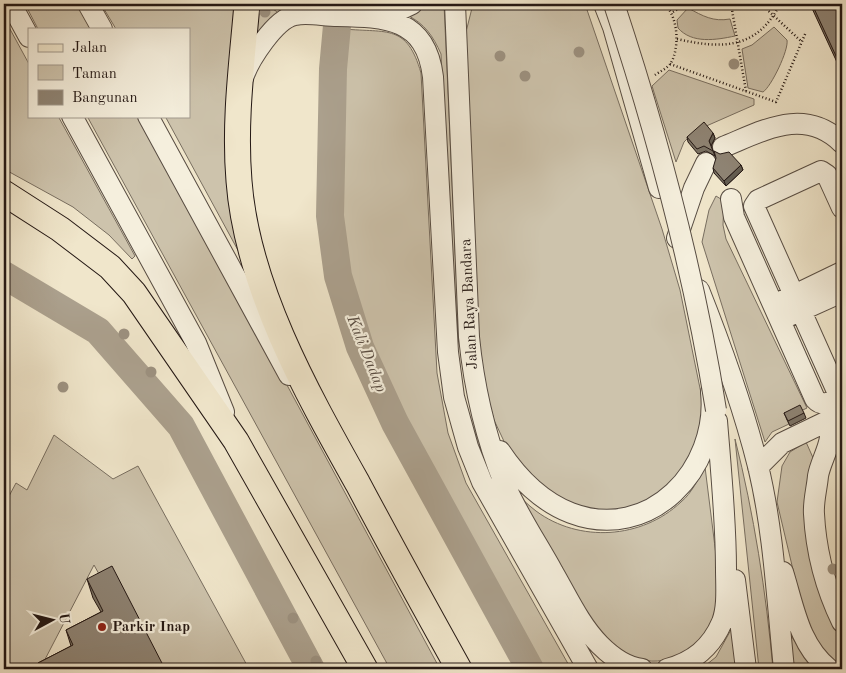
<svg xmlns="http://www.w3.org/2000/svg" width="846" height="673" viewBox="0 0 846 673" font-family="'Old Standard TT',serif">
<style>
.green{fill:#cdc3ac;stroke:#786e60}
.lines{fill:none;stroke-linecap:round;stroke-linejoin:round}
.river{stroke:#aba08d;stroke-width:28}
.minor-casing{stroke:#574c42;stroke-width:22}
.major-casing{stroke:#241814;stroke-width:27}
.path{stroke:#241814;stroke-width:2.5;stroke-dasharray:1 2.5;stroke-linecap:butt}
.minor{stroke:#f5efdd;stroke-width:20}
.major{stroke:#f0e6cb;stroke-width:25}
.minor-bridge-casing{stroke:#574c42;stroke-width:22;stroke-linecap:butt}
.minor-bridge{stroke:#f5efdd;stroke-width:20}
.tree{fill:#9c9180}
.wall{fill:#7a7163;stroke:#241814}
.shaded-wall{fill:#635c50;stroke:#241814}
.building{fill:#8e8373;stroke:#241814}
.poi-dot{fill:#8f2418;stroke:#f5efdd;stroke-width:2}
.labels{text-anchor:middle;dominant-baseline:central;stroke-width:4.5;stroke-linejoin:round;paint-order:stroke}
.street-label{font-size:15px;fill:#241814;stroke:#f5efdd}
.poi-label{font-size:15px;font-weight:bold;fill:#241814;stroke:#f5efdd;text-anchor:start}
.water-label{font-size:16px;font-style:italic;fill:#5a4e44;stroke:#f5efdd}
</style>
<rect width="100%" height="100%" fill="#f0e6cb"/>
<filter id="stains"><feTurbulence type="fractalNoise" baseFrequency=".004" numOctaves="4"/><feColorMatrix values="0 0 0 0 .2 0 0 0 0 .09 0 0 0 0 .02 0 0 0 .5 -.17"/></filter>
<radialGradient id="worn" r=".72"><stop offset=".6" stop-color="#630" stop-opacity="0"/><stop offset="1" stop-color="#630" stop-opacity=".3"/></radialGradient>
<path class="green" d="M25 4H80L94 29H38Z
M101 4H239L240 254 165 116H189V29H116Z
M258 4H267L277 12 285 15 255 37Z
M426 4H444L458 313 452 324 441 54C433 36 425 24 407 15Z
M473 4H585L662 229 680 290 703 403 700 427 689 461 664 490 640 505 616 511H589L558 499 535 485 509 452 494 420 479 364 465 36Z
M688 8C703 16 713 22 730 19L735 36C716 40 692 44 678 28L677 20Z
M4 18 29 64V116H58L135 256 132 259 109 235 73 207 4 169Z
M774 27 787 40C789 50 771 87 763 92L748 88 742 49 752 45Z
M344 29C388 33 407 24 421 73L437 373 448 433 466 483 571 669H534L398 421 364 347 342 276 335 216 339 73Z
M669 70 754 99V105L695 131 684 142 676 162 652 86Z
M87 116H142L440 669H390Z
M716 196 724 201 723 225 726 239 807 408 786 418 789 424 772 432 765 442 702 242 709 210Z
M54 435 113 479 138 466 249 669H165L105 585 94 565 40 669H4V496L8 498 16 483 27 490Z
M735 439C754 514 766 592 773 669H759Z
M806 442 814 460 825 603 842 637V669L828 659 818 647 803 612 777 502 782 466 790 452Z
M705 467C708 491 711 515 714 539 720 588 729 643 669 659 637 668 613 647 594 626L513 490C520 497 528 505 536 511 579 543 642 539 681 502 692 493 698 479 705 467Z
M733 626 736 669H701L716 657Z
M788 631 813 669H792Z"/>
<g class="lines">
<path class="river" d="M339 4 333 69 330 216 338 276 360 347 395 423 530 669
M4 275 98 331 181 426 311 669"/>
<defs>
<path id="minor" d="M11 4 29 37
M88 4 102 29
M455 4 469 337C474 387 486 439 505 485 518 515 537 543 553 572 567 596 580 625 600 645 612 657 626 667 642 669
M604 4 613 27 659 188
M383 18 412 4
M243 78C249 60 275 19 295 15 307 12 324 16 337 16 386 17 426 18 433 77L448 352 454 397 468 447 482 482 588 669
M72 116 196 343 224 412
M148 116 289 375
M723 147C763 131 804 106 842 143
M731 199 734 217 815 399C823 408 832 401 842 397
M677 238 694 188 706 163
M699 290C722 348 743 406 758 466 774 532 777 602 784 669
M782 301 842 272
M789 316 842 292
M840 398 754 206 758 200 821 171 827 175 842 208
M827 421C837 438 821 458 818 476 817 488 813 502 814 514 816 552 826 589 842 622
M500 451C518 478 540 501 571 513 650 543 719 469 711 392
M758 467 782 443 842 414
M783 572C794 607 799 645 829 669
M735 580 746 669
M667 669C693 662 711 648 722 622 728 606 726 587 726 569 726 520 721 471 717 421"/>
<path id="major" d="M247 4C242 63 234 121 239 181 247 287 307 393 358 484 391 546 425 608 459 669
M4 193 60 229 110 267 134 293 236 441 365 669"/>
</defs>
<use href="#minor" class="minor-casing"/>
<use href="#major" class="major-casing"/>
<path class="path" d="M719 4H723
M731 4 746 91
M761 4 802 42
M673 12 686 4
M677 39C721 49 757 50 780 4
M670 64 776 102 806 32
M655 75C659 72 668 68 671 63 680 46 678 18 665 4"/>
<use href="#minor" class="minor"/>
<use href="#major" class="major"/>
<defs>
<path id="minor-bridge" d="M614 4C658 137 694 272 716 410"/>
</defs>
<use href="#minor-bridge" class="minor-bridge-casing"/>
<use href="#minor-bridge" class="minor-bridge"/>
</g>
<g class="tree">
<circle cx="265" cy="12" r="5.5"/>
<circle cx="579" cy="52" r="5.5"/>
<circle cx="500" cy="56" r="5.5"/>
<circle cx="734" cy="64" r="5.5"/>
<circle cx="525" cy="76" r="5.5"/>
<circle cx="124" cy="334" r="5.5"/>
<circle cx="151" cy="372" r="5.5"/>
<circle cx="63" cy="387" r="5.5"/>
<circle cx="833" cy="569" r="5.5"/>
<circle cx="293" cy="618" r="5.5"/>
<circle cx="316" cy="661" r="5.5"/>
</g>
<path class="wall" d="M810 4H842V73Z
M713 133 715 138 711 146 715 156 706 151 698 154 688 142 687 137Z
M741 165 743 170 726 186 714 173 713 168Z
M784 413H804L806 418 790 426Z
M87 579 165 669H40L38 663 71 646 66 630 101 612 93 598Z"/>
<path class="shaded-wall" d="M713 133 715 138 711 146 709 141Z
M741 165 743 170 726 186 724 181Z"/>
<path class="building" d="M812 4H842V69Z
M704 122 713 133 709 141 713 151 704 146 697 149 687 137Z
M714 151 720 154 729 152 741 165 724 181 713 168 716 158Z
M800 405 804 413 788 421 784 413Z
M112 566 165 669H41L38 663 73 645 66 630 103 611 87 579Z"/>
<circle class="poi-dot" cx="102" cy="627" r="5"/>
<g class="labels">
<g class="street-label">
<text transform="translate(470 304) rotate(-93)">Jalan Raya Bandara</text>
</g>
<g class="poi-label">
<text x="112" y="627">Parkir Inap</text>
</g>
<g class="water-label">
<text transform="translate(366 354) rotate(68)">Kali Dadap</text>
</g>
</g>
<rect width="846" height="673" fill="none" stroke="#f0e6cb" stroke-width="20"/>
<rect x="5" y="5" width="836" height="663" fill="none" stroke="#241814" stroke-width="2.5"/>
<rect x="10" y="10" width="826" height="653" fill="none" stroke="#241814"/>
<rect x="28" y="28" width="162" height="90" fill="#f5efdd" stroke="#a1998d"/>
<rect x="38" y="44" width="25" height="8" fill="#f0e6cb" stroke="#a1998d"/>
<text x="72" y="52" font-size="15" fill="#241814">Jalan</text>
<rect x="38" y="65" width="25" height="15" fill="#cdc3ac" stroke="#a1998d"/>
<text x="72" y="78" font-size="15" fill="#241814">Taman</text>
<rect x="38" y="90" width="25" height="15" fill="#8e8373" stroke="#a1998d"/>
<text x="72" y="102" font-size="15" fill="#241814">Bangunan</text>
<g transform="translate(52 620) rotate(83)" stroke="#f5efdd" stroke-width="4" paint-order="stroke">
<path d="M0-4L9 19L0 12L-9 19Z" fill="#241814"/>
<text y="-8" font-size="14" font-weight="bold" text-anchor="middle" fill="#241814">U</text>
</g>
<rect width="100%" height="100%" filter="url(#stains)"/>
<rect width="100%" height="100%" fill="url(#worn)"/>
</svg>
